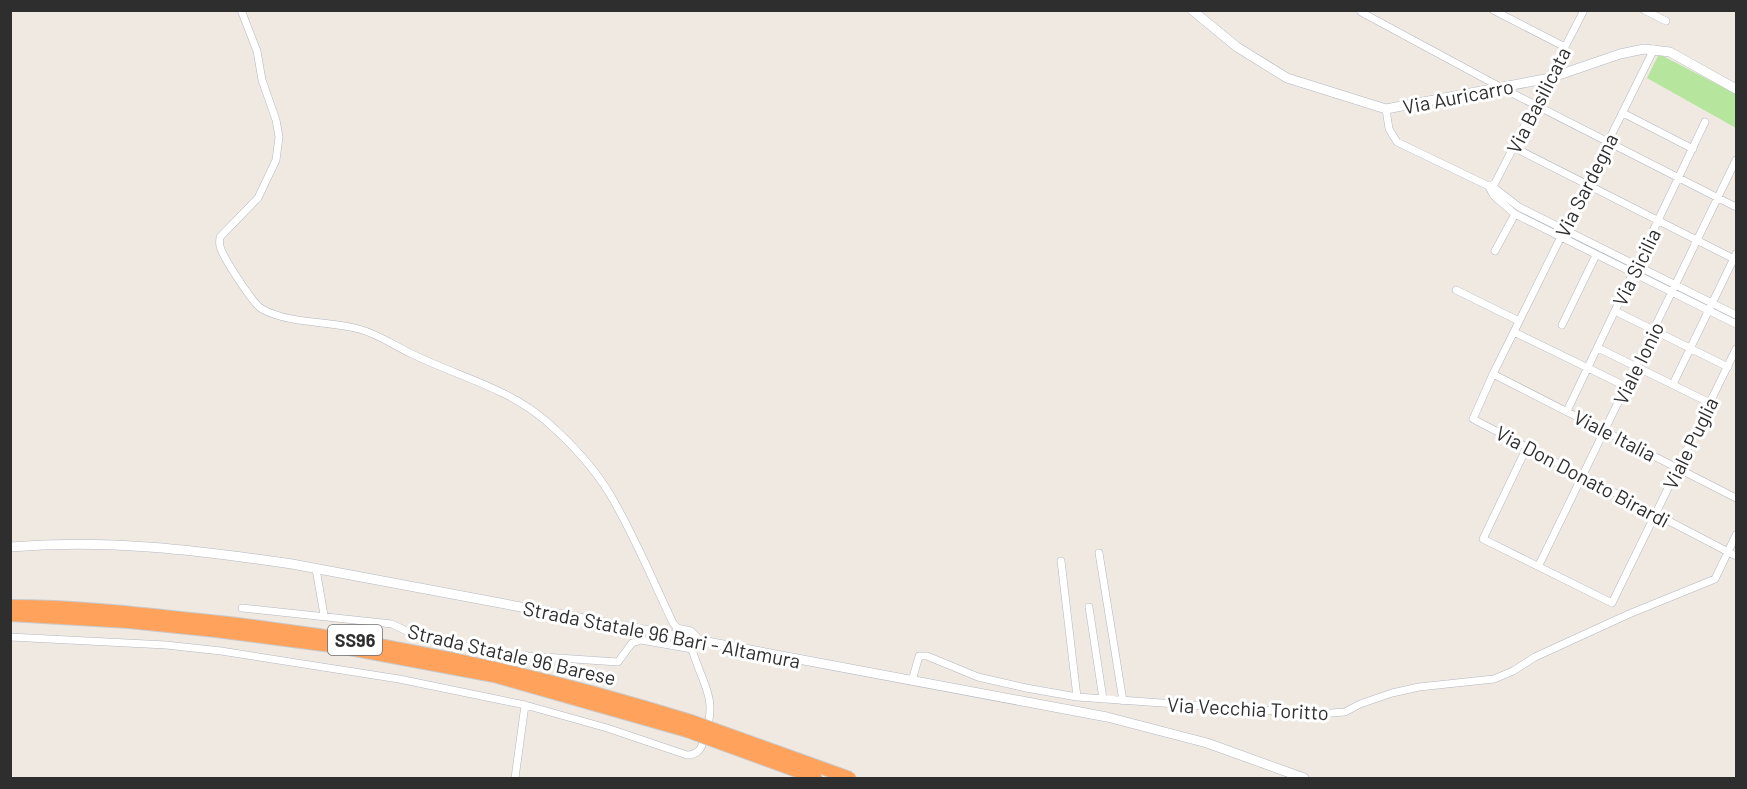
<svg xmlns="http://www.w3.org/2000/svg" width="1747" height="789" viewBox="0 0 1747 789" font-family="Barlow,sans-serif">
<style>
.green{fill:#b6e59e}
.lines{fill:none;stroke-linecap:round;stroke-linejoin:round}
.street-casing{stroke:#b4b7c1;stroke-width:8}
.secondary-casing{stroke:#b4b7c1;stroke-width:10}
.highway-casing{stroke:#c9c9c9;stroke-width:14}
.street{stroke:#fff;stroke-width:7}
.secondary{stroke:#fff;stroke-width:9}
.highway{stroke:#ffa35c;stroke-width:12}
.highway-bridge-casing{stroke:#c9c9c9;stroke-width:14;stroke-linecap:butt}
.highway-bridge{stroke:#ffa35c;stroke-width:12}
.labels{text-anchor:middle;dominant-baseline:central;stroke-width:6;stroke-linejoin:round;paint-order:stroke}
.shield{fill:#fff;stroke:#6d6d6d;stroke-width:1.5}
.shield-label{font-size:18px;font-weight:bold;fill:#2e2e2e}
.street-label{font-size:20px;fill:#2e2e2e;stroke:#fff}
</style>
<rect width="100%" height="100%" fill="#efe9e1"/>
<path class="green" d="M1659 54 1736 94V128L1647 78Z"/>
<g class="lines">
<defs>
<path id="street" d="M241 10 257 51 262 80 276 120 279 137 276 160 258 198 220 237C220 240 219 243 220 246 222 256 253 304 262 309 292 325 327 320 359 329 378 334 395 346 412 354 457 376 508 388 546 421 570 442 595 469 611 496 635 537 653 581 673 623L677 628 691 631 701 641
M1493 10 1565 47
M1644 10 1666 21
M1361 12 1502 88 1736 207
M1654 49 1493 374 1473 419 1736 556
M1386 109 1389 129 1397 142 1497 190 1519 207 1736 315
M1623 113 1693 149
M1513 147 1736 260
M1489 187 1494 196 1515 214 1736 324
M1489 187 1495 183 1584 10
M1495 251 1515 214
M1456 290 1519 321
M1615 311 1728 367
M1562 325 1596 255
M1514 332 1627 387
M1598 348 1710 403
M1493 374 1736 498
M1673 384 1736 254
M1567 411 1705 122
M1527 447 1483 539 1612 603 1736 349
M1099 553 1123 701
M1061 561 1077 697
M1539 565 1736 160
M316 569 324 615
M1089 607 1103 699
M242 608 392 624 425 640 528 656 618 662 632 643 641 640 692 649V645
M10 637 166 645 221 651 399 679 525 705 607 728 687 755C699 755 702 747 705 737 718 696 703 687 692 649
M912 681 919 656H927L978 677 1026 688 1077 697 1318 714 1345 712 1360 704 1392 693 1419 687 1494 679 1513 671 1535 657 1629 614 1715 579 1736 535
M515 778 525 705"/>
<path id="secondary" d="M1192 10 1237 47 1287 78 1386 109 1550 78 1620 54 1644 49 1670 52 1736 89
M10 547C108 539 196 550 292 564L1107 717 1207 743 1304 778"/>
<path id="highway" d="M10 606C74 606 138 613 201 620 367 637 532 671 691 721
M10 615 129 622 216 631 339 647 494 676 687 731"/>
</defs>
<use href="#street" class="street-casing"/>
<use href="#secondary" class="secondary-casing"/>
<use href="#highway" class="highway-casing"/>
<use href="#street" class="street"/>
<use href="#secondary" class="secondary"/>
<use href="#highway" class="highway"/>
<defs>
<path id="highway-bridge" d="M691 721 850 778
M687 731 816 778"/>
</defs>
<use href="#highway-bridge" class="highway-bridge-casing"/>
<use href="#highway-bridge" class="highway-bridge"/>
</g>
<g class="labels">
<rect class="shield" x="328" y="625" width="54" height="30" rx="4.5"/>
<g class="shield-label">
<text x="355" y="640">SS96</text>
</g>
<g class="street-label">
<text transform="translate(1458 96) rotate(-11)">Via Auricarro</text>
<text transform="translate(1538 100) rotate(-63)">Via Basilicata</text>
<text transform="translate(1586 185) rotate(-63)">Via Sardegna</text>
<text transform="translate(1636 267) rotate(-64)">Via Sicilia</text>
<text transform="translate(1638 363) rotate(-64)">Viale Ionio</text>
<text transform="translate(1615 435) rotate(27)">Viale Italia</text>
<text transform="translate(1690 443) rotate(-64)">Viale Puglia</text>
<text transform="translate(1583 476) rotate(28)">Via Don Donato Birardi</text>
<text transform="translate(662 634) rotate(11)">Strada Statale 96 Bari - Altamura</text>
<text transform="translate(512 654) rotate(13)">Strada Statale 96 Barese</text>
<text transform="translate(1248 708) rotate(3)">Via Vecchia Toritto</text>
</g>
</g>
<rect width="1747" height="789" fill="none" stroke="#2e2e2e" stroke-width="24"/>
</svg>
